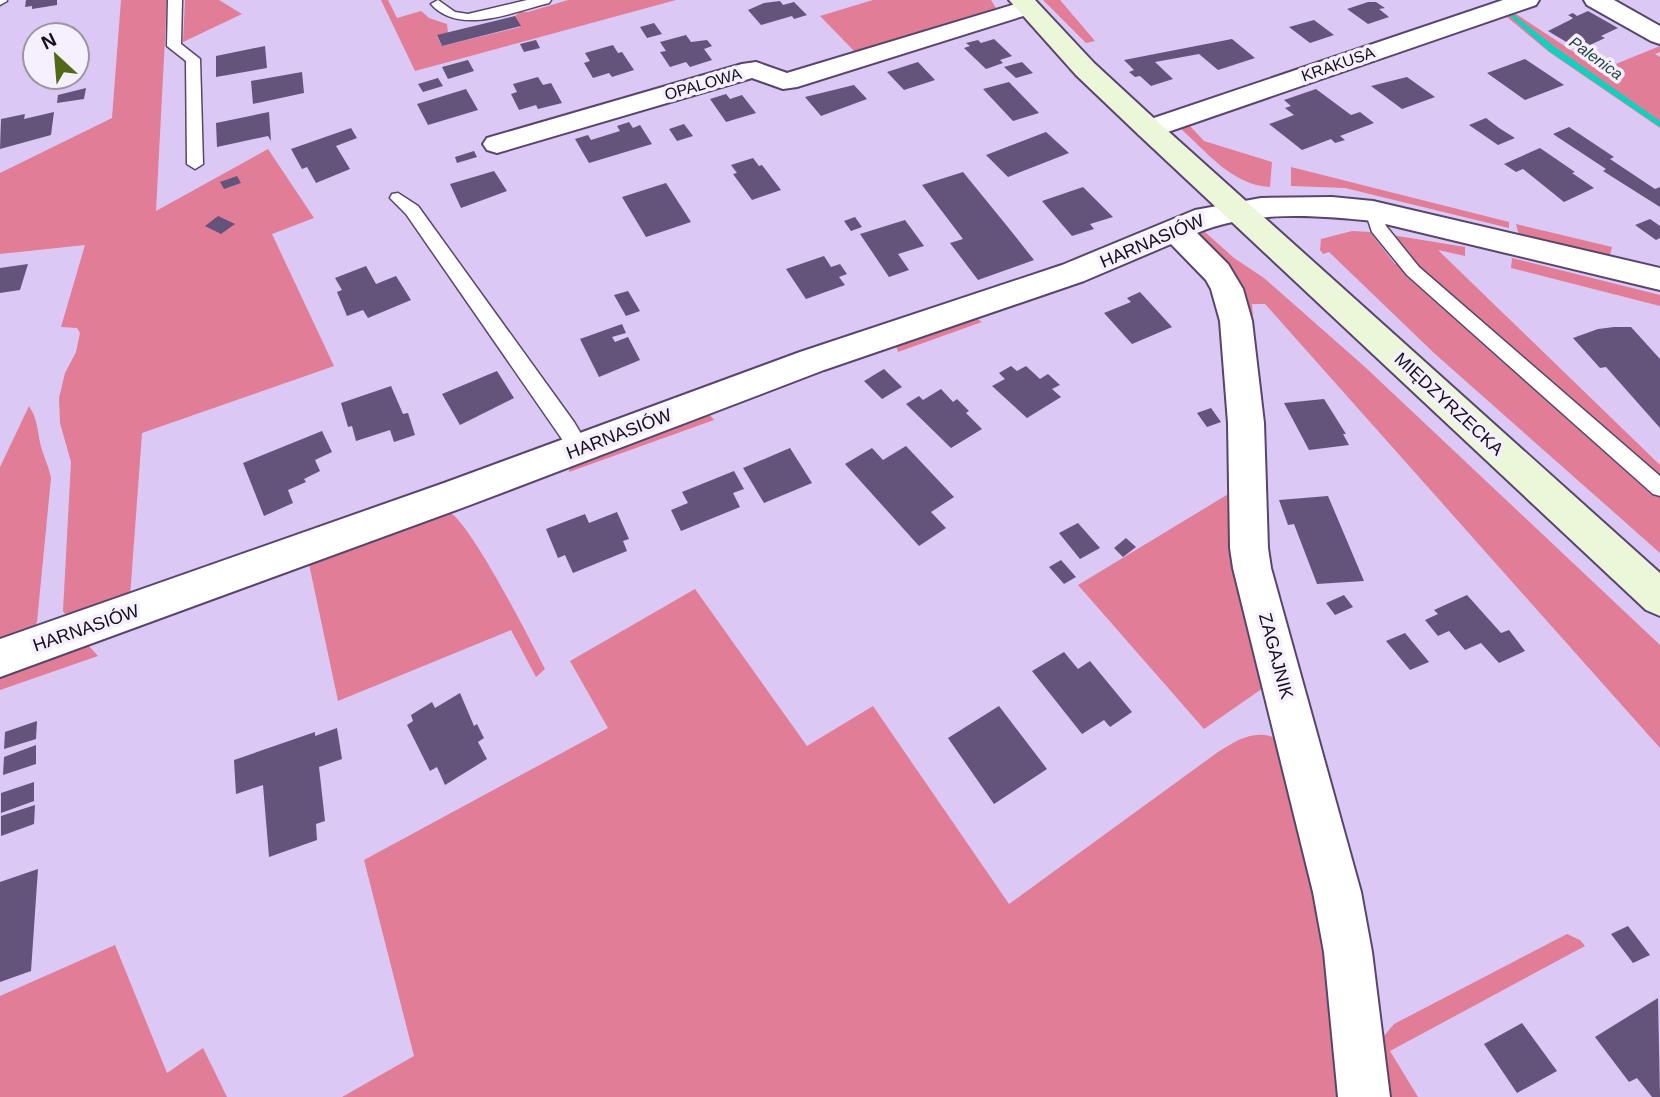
<svg xmlns="http://www.w3.org/2000/svg" width="1660" height="1097" viewBox="0 0 1660 1097" font-family="Arial,sans-serif">
<style>
.green{fill:#e27d97}
.lines{fill:none;stroke-linecap:round;stroke-linejoin:round}
.stream{fill:#10d0bf;fill-rule:evenodd}
.building{fill:#64537a}
.service-casing{stroke:#57466c;stroke-width:3}
.minor-casing{stroke:#57466c;stroke-width:4}
.secondary-casing{stroke:#57466c;stroke-width:4}
.service{fill:#fff;fill-rule:evenodd}
.minor{fill:#fff;fill-rule:evenodd}
.secondary{fill:#ecf7d9;fill-rule:evenodd}
.labels{text-anchor:middle;dominant-baseline:central;stroke-width:7;stroke-linejoin:round;paint-order:stroke}
.far-water-label{font-size:16px;font-style:italic;fill:#23443f;stroke:#f6f0fe}
.far-street-label{font-size:16px;fill:#140d1d;stroke:#f6f0fe}
.street-label{font-size:18px;fill:#140d1d;stroke:#f6f0fe}
</style>
<rect width="100%" height="100%" fill="#dbc8f5"/>
<path class="green" d="M121 0H167L156 211 268 149 314 218 272 234 334 366 142 433 130 597 68 618 63 611 71 462 60 423 59 398 65 373 76 352 80 333 77 328 61 327 85 245 0 254V173L112 118Z
M185 0H219L242 14 183 42Z
M381 0H388L397 18 421 11 429 18 447 24 448 33 437 36 442 46 520 27 515 16 520 12H528L568 0H676L415 71Z
M873 0H991L996 8 855 52 820 16Z
M1043 0H1060L1095 41 1086 43Z
M1510 10 1601 70 1660 46V52L1655 54 1660 57V128L1549 52 1507 17 1472 29 1470 26Z
M1234 108 1189 125 1204 141 1272 162 1270 187C1232 185 1207 152 1181 129L1182 126Z
M1291 167 1509 222V228L1345 188 1291 186Z
M1516 224 1612 247 1610 255 1519 235Z
M1352 231 1370 232 1395 264H1399L1660 496V553L1434 353 1329 252 1323 254 1320 250 1321 239Z
M1201 232H1205L1234 258 1264 278 1365 367 1660 645V748L1265 304H1252L1257 366 1200 236Z
M1392 235 1465 247V256L1438 250 1660 465V481L1411 261Z
M1512 258 1660 295V306L1511 268Z
M973 316 982 322 898 352 895 342Z
M29 406C39 421 37 434 42 450 45 460 49 467 51 478L37 622 32 631 0 647V467Z
M701 413 709 414 714 420 569 472 570 464Z
M1230 493 1266 686 1204 729 1078 585Z
M449 512C471 523 530 640 545 669L536 677 511 630 338 701 309 564Z
M695 589 807 746 873 706 1009 904 1218 752C1236 741 1252 730 1273 737L1283 752 1311 856 1333 989 1344 1097H342L414 1056 364 860 608 728 570 661Z
M73 644 88 645 98 656 0 690V672Z
M1567 934 1580 940 1585 946 1390 1051 1418 1097H1388L1379 1042 1394 1024Z
M115 945 167 1073 203 1048 227 1097H0V996Z"/>
<g class="lines">
<path class="stream" d="M1513 14 1555 47 1660 121V127L1549 51 1511 17 1510 16Z"/>
</g>
<path class="building" d="M26 0H57V5L32 9V6L25 7Z
M780 1 783 5 794 2 807 15 794 19 792 16 761 25 748 10 764 3Z
M1368 2H1376L1385 8 1379 9 1389 17 1368 24 1347 9Z
M1588 11 1618 28 1601 36 1605 38 1590 45 1578 38 1568 43 1548 31 1570 20 1573 18 1568 15 1573 13 1577 16Z
M515 16 521 26 442 46 437 35Z
M1314 20 1334 35 1310 43 1289 27Z
M654 23 662 34 647 38 640 27Z
M686 35 691 42 707 40 712 46 704 49 712 60 690 67 686 62 670 67 660 52 666 51 660 42Z
M994 39 1012 56 1000 60 1003 63 986 69 964 48 970 46 966 43 978 40 981 43Z
M1232 39 1255 58 1218 70 1199 54 1155 62 1173 79 1151 86 1140 76 1135 77 1129 72 1134 70 1124 60Z
M536 40 540 48 524 52 520 44Z
M613 45 618 53 622 52 634 70 612 77 609 73 593 78 584 63 590 61 585 53Z
M265 46 267 68 216 77V56Z
M1525 59 1564 85 1525 100 1487 73Z
M468 60 474 71 448 79 442 67Z
M918 62 935 80 904 90 887 72Z
M1022 62 1033 73 1016 78 1004 67Z
M302 72 304 93 253 104 251 81Z
M538 77 543 85 551 83 562 103 538 109 536 105 519 110 511 94 517 92 513 84Z
M1407 77 1435 97 1402 109 1371 86Z
M438 78 443 86 423 92 418 84Z
M1009 82 1039 113 1013 121 983 89Z
M854 85 867 99 821 116 805 97Z
M86 88 84 99 57 103 58 95Z
M466 89 478 110 428 125 417 104Z
M1316 89 1351 115 1360 112 1374 123 1340 136 1345 140 1335 143 1331 139 1302 150 1269 124 1294 115 1285 108 1291 106 1284 100Z
M726 94 730 99 742 95 756 113 726 122 710 99Z
M54 112 51 135 0 149 1 119 25 114 24 119Z
M269 112 271 141 268 136 217 147 216 123Z
M1486 118 1499 128 1515 138 1498 145 1469 125Z
M629 122 633 128 640 125 652 144 589 163 575 139 588 135 591 140 620 131 617 126Z
M684 124 693 136 677 141 669 129Z
M1569 127 1614 157 1610 159 1655 189 1660 187V207L1603 171 1606 169 1553 134Z
M351 128 357 138 336 146 350 169 316 183 307 167 302 169 291 149Z
M1046 132 1069 153 1008 177 986 155Z
M1540 148 1575 172 1572 173 1594 188 1564 202 1523 169 1516 172 1504 164Z
M474 151 477 157 457 163 455 157Z
M753 158 759 166 762 165 781 190 752 200 733 174 737 173 731 165Z
M494 171 507 191 461 208 450 184Z
M963 172 1007 226 1034 260 978 280 950 243 963 239 922 185Z
M237 176 241 183 224 189 220 182Z
M666 183 691 222 646 237 622 197Z
M1083 187 1113 217 1090 224 1094 229 1072 236 1042 201Z
M218 216 235 224 221 234 205 226Z
M855 217 862 227 851 231 844 221Z
M1650 219 1660 226V238L1656 240 1635 225Z
M905 220 924 246 898 254 909 270 889 277 860 234Z
M824 256 831 267 840 264 847 274 839 277 845 285 806 299 786 269Z
M28 264 20 290 0 293V268Z
M366 266 376 284 396 276 411 300 368 318 363 310 347 316 337 292 342 290 335 278Z
M628 291 640 311 626 316 614 295Z
M1140 292 1172 327 1132 344 1104 313 1131 302 1127 298Z
M622 324 626 333 612 337 615 342 628 337 640 360 599 377 580 339Z
M1614 327H1631L1660 359V428L1606 367 1600 368 1573 338 1598 329Z
M1011 366 1017 371 1026 366 1040 379 1048 374 1060 385 1052 389 1061 397 1027 418 992 386 1005 379 999 373Z
M884 369 902 387 882 399 864 381Z
M497 371 514 398 460 425 442 394Z
M391 386 403 414 408 413 415 435 394 442 390 430 356 441 352 426 348 427 341 403Z
M941 389 953 402 957 399 969 411 966 413 982 429 951 448 906 404 919 396 923 400Z
M1324 399 1346 434H1343L1349 445 1309 450 1284 403Z
M1211 408 1221 422 1207 427 1197 413Z
M322 431 332 452 315 460 320 471 304 479 306 482 288 490 293 503 264 516 243 463Z
M906 446 954 497 931 512 946 528 919 546 845 464 872 448 883 460Z
M790 448 812 483 764 503 743 468Z
M734 471 744 489 733 493 740 507 681 531 671 510 688 503 682 492Z
M1328 496 1364 581 1317 584 1294 524 1288 525 1279 500Z
M617 512 629 539 623 541 627 551 573 573 565 555 558 558 546 529 585 514 589 523Z
M1078 523 1100 548 1080 559 1059 533Z
M1126 538 1136 547 1123 557 1114 548Z
M1061 560 1076 577 1064 584 1049 567Z
M1344 595 1353 607 1335 615 1326 603Z
M1467 595 1501 633 1509 630 1525 651 1499 663 1481 643 1465 650 1449 631 1438 636 1425 620 1438 614 1434 610Z
M1405 633 1429 662 1410 670 1386 641Z
M1064 652 1078 669 1090 661 1132 712 1110 727 1104 720 1082 734 1032 671Z
M460 693 474 726 477 724 484 738 478 742 487 759 445 785 437 767 430 771 407 725 413 721 411 715 432 702 435 708Z
M999 706 1047 769 994 804 948 738Z
M37 721 36 739 4 749 5 732Z
M337 728 342 759 319 767 325 821 316 824 317 840 269 857 263 785 236 794 234 760 315 732V736Z
M36 745V764L3 775 4 757Z
M34 782V801L1 813V793Z
M35 805 34 824 1 836V816Z
M38 869 31 971 0 982V882Z
M1628 926 1650 955 1633 963 1611 934Z
M1658 998 1660 1097H1652L1637 1078 1629 1082 1595 1037Z
M1522 1023 1557 1071 1517 1093 1484 1044Z"/>
<g class="lines">
<defs>
<path id="service" d="M0 0H7V1L0 5Z
M168 0H182L181 44 200 59 203 164 195 169 187 164 186 61 167 46Z
M438 0 455 12 468 14 527 0H551L549 3C513 12 459 36 431 4Z
M398 193 418 206 574 422 590 449 587 455 580 457 573 455 406 214 390 198 392 194Z
M1373 206 1379 207 1386 226 1419 267 1660 476V496L1653 494 1407 275 1372 232 1365 211Z"/>
<path id="minor" d="M1029 0 1036 2 1039 7 1036 12 797 87 783 89 752 78 497 153 487 150 483 144 487 138 742 64 756 62 787 73Z
M1503 0H1539L1536 5 1159 135 1149 138 1139 135 1135 129 1139 123Z
M1584 0H1614L1660 26V44L1651 41 1587 5Z
M1332 197 1373 201 1660 268V290L1373 221C1317 215 1250 210 1197 233L1228 264 1243 289 1252 321 1264 423 1268 548 1271 568 1361 892 1372 952 1390 1097H1338L1324 952 1313 892 1233 568 1230 548 1228 423 1220 321 1211 289 1206 280 1171 244 1084 281 824 370 470 505 0 677V639L444 483 800 352 1062 265 1195 210 1261 198Z"/>
<path id="secondary" d="M1009 0H1035L1094 63 1159 123 1660 573V616L1646 610 1139 135 1076 75Z"/>
</defs>
<use href="#service" class="service-casing"/>
<use href="#minor" class="minor-casing"/>
<use href="#secondary" class="secondary-casing"/>
<use href="#service" class="service"/>
<use href="#minor" class="minor"/>
<use href="#secondary" class="secondary"/>
</g>
<g class="labels">
<g class="far-water-label">
<text transform="translate(1596 58) rotate(36)">Palenica</text>
</g>
<g class="far-street-label">
<text transform="translate(1338 64) rotate(-19)">KRAKUSA</text>
<text transform="translate(703 84) rotate(-16)">OPALOWA</text>
</g>
<g class="street-label">
<text transform="translate(1152 241) rotate(-23)">HARNASIÓW</text>
<text transform="translate(1449 404) rotate(43)">MIĘDZYRZECKA</text>
<text transform="translate(619 434) rotate(-21)">HARNASIÓW</text>
<text transform="translate(86 628) rotate(-19)">HARNASIÓW</text>
<text transform="translate(1276 656) rotate(75)">ZAGAJNIK</text>
</g>
</g>
<g transform="translate(56 56) rotate(334)"><circle r="33" fill="#f6f0fe" stroke="#9c95a4" stroke-width="2"/>
<path d="M0-5L12 26L0 18L-12 26Z" fill="#516817"/>
<text y="-10" font-size="19" font-weight="bold" text-anchor="middle" fill="#140d1d">N</text>
</g>
</svg>
